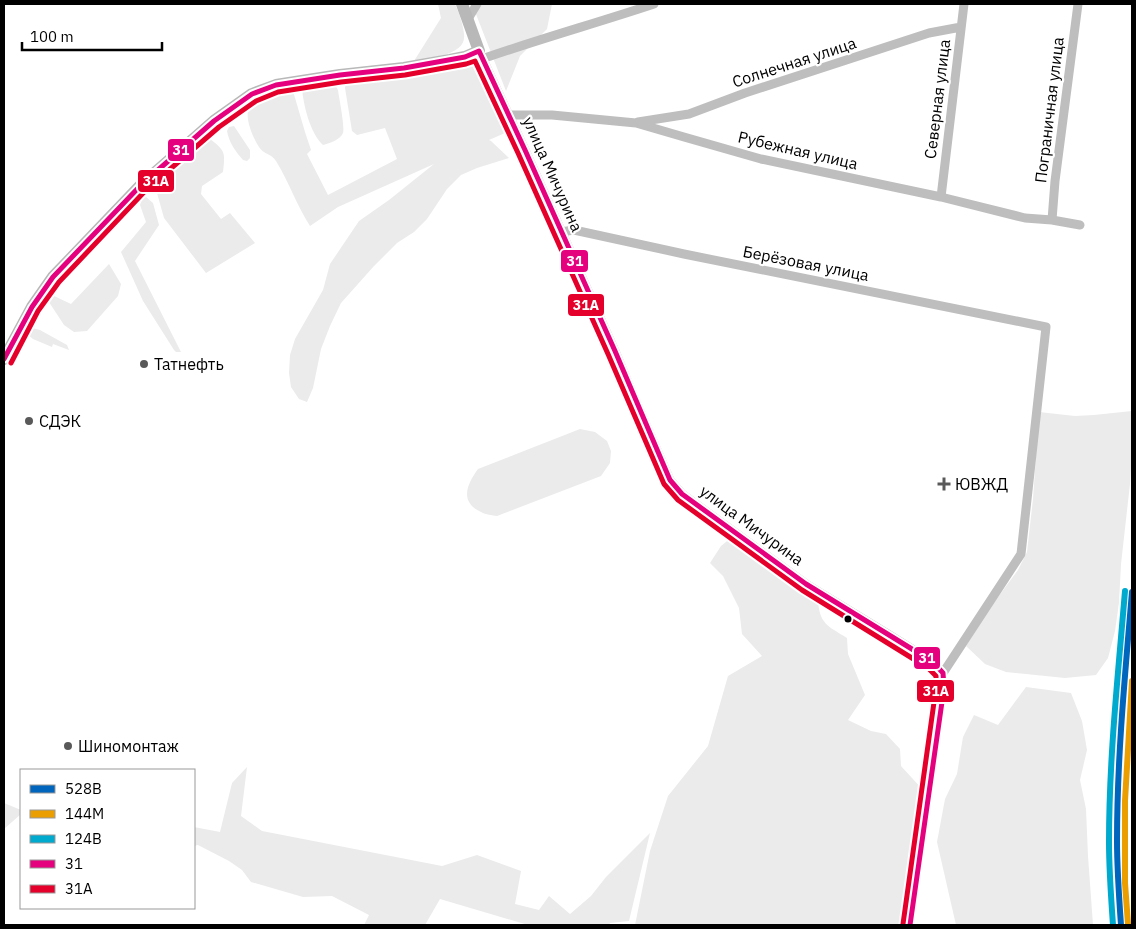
<svg xmlns="http://www.w3.org/2000/svg" width="1136" height="929" viewBox="0 0 1136 929" font-family="'IBM Plex Sans',sans-serif">
<style>
.green{fill:#ebebeb}
.lines{fill:none;stroke-linecap:round;stroke-linejoin:round}
.street{stroke:#bebebe;stroke-width:9}
.secondary{stroke:#b8b8b8;stroke-width:12}
.bus-1-casing{stroke:#fff;stroke-width:9}
.bus-2-casing{stroke:#fff;stroke-width:9}
.bus-1{stroke:#e5007d;stroke-width:5}
.bus-2{stroke:#e4002b;stroke-width:5}
.rail-1-casing{stroke:#fff;stroke-width:10}
.rail-2-casing{stroke:#fff;stroke-width:10}
.rail-3-casing{stroke:#fff;stroke-width:10}
.rail-1{stroke:#0065bd;stroke-width:6}
.rail-2{stroke:#eb9e00;stroke-width:6}
.rail-3{stroke:#00a9ce;stroke-width:6}
.poi-dot{fill:#595959;stroke:#fff;stroke-width:2}
.bus-dot{fill:#000;stroke:#fff;stroke-width:2}
.labels{text-anchor:middle;dominant-baseline:central;stroke-width:4.5;stroke-linejoin:round;paint-order:stroke}
.street-label{font-size:16px;fill:#000;stroke:#fff}
.poi-label{font-size:16px;fill:#000;stroke:#fff;text-anchor:start}
.line-badge{stroke:#fff;stroke-width:2}
.badge-label{font-size:14px;text-anchor:middle;font-weight:bold;fill:#fff}
</style>
<rect width="100%" height="100%" fill="#fff"/>
<path class="green" d="M438 4H455C459 13 463 24 464 34 467 56 430 57 414 61L441 18Z
M472 4H552L547 29 520 56 506 91Z
M466 64H473C485 73 481 93 497 98L514 134 505 133 489 140 491 141 509 158 477 168 461 175 447 189 427 219 414 232 397 243 374 266 341 303 330 326 321 349 313 388 307 402 299 399 291 387 289 373 290 355 295 339 323 290 330 264 359 221 389 200 434 164 338 207 310 226C297 206 289 182 276 161 272 154 263 154 259 147 252 136 241 112 253 101 259 96 278 91 286 88L293 91 305 132 311 150 307 154 328 195 397 159 385 128 357 135 352 131 345 88 346 82 350 79 379 78Z
M331 82 335 85 338 90C339 98 345 126 343 133 340 140 330 143 323 145 310 133 303 104 302 87Z
M234 126 250 150V158L247 161 243 160C235 151 229 142 227 131L229 127Z
M210 139C226 151 225 153 223 172L202 186 201 194 221 219 230 213 255 243 206 273 164 218 157 193 156 181 161 174 200 140Z
M146 197 153 203 159 225 135 261 181 352H176L174 350 143 301 121 252 146 222 140 205 142 199Z
M109 264 121 284 118 296 87 331 74 332 64 325 47 299V295H52L71 304Z
M32 328 40 330 67 345 69 350 53 344 52 347 33 339 27 334V330Z
M1132 411V449L1130 484 1121 564 1119 603 1115 631 1108 658 1096 675 1065 678 1006 672 985 664 966 646 984 616 1018 570 1027 552 1033 499 1039 412 1075 416 1094 415Z
M580 429 595 432 607 441 611 451 610 463 601 476 497 516C492 515 486 515 481 512 459 502 467 484 478 469Z
M732 537 818 599C819 624 828 626 847 638L848 654 865 695 848 720 871 731 886 734 900 749 901 766 923 790 905 918 903 925H635L650 851 668 796 708 746 728 676 762 656 742 634 739 608 723 576 710 563 721 546Z
M1026 687 1071 693 1082 721 1087 750 1080 780 1086 809 1088 856 1093 925H956L937 842 945 799 957 774 963 737 974 715 998 725Z
M247 767 241 816 262 831 442 866 477 855 521 871 515 904 539 910 549 896 570 914 591 896 606 877 650 833 629 921 610 923 609 925H528L440 899 425 925H364L369 915 332 896 303 897 251 882 242 870 229 861 198 845 194 846V827L220 832 232 783Z
M4 803 21 810V814L4 829Z"/>
<g class="lines">
<path class="street" d="M468 19 477 4
M479 51 525 150 615 351 635 399 670 480 682 494 806 584 888 634 933 662 943 673 1021 554 1046 327 684 254 574 230 561 232
M482 59C539 39 597 23 654 4
M508 115H552L636 123 684 137 761 159 941 197 1025 218 1052 220 1080 225
M638 122 689 114 745 93 929 33 961 27
M941 197 964 4
M1052 220 1055 181 1078 4"/>
<path class="secondary" d="M4 359 32 307 53 277 142 184 214 121 252 94 276 85 340 75 404 68 450 60 465 57 479 51 462 4"/>
<defs>
<path id="bus-1" d="M4 359 32 307 53 277 142 184 214 121 252 94 276 85 340 75 404 68 465 57 479 51 525 150 615 351 670 480 682 494 806 584 933 662 943 673 944 688 910 925"/>
<path id="bus-2" d="M11 363 38 311 59 282 147 189 219 127 256 101 278 92 341 82 405 75 466 64 475 61 518 153 608 354 664 484 678 500 802 590 928 668 936 676V688L903 924"/>
</defs>
<use href="#bus-1" class="bus-1-casing"/>
<use href="#bus-2" class="bus-2-casing"/>
<use href="#bus-1" class="bus-1"/>
<use href="#bus-2" class="bus-2"/>
<defs>
<path id="rail-1" d="M1121 925C1119 897 1117 869 1117 841 1117 758 1125 675 1132 592"/>
<path id="rail-2" d="M1128 924 1125 883V801L1132 681"/>
<path id="rail-3" d="M1113 925C1111 897 1109 870 1109 842 1109 758 1118 675 1125 591"/>
</defs>
<use href="#rail-1" class="rail-1-casing"/>
<use href="#rail-2" class="rail-2-casing"/>
<use href="#rail-3" class="rail-3-casing"/>
<use href="#rail-1" class="rail-1"/>
<use href="#rail-2" class="rail-2"/>
<use href="#rail-3" class="rail-3"/>
</g>
<g class="poi-dot">
<circle cx="144" cy="364" r="5"/>
<circle cx="29" cy="421" r="5"/>
<path d="M941.5 476.5h5v5h5v5h-5v5h-5v-5h-5v-5h5z"/>
<circle cx="68" cy="746" r="5"/>
</g>
<circle class="bus-dot" cx="848" cy="619" r="4.5"/>
<g class="labels">
<g class="street-label">
<text transform="translate(794 62) rotate(-18)">Солнечная улица</text>
<text transform="translate(937 99) rotate(-83)">Северная улица</text>
<text transform="translate(1049 110) rotate(-83)">Пограничная улица</text>
<text transform="translate(798 150) rotate(13)">Рубежная улица</text>
<text transform="translate(553 174) rotate(66)">улица Мичурина</text>
<text transform="translate(806 263) rotate(11)">Берёзовая улица</text>
<text transform="translate(752 525) rotate(36)">улица Мичурина</text>
</g>
<g class="poi-label">
<text x="154" y="364">Татнефть</text>
<text x="39" y="421">СДЭК</text>
<text x="955" y="484">ЮВЖД</text>
<text x="78" y="746">Шиномонтаж</text>
</g>
</g>
<g class="line-badge">
<rect x="167" y="138" width="28" height="24" rx="5" fill="#e5007d"/>
<rect x="137" y="169" width="38" height="24" rx="5" fill="#e4002b"/>
<rect x="560" y="249" width="29" height="24" rx="5" fill="#e5007d"/>
<rect x="567" y="293" width="38" height="24" rx="5" fill="#e4002b"/>
<rect x="913" y="646" width="28" height="24" rx="5" fill="#e5007d"/>
<rect x="916" y="679" width="39" height="24" rx="5" fill="#e4002b"/>
</g>
<g class="badge-label">
<text x="181" y="155">31</text>
<text x="156" y="186">31А</text>
<text x="575" y="266">31</text>
<text x="586" y="310">31А</text>
<text x="927" y="663">31</text>
<text x="936" y="696">31А</text>
</g>
<rect width="1136" height="929" fill="none" stroke="#000000" stroke-width="10"/>
<rect x="20" y="769" width="175" height="140" fill="#ffffff" stroke="#999999"/>
<rect x="30" y="785" width="25" height="8" fill="#0065bd" stroke="#999999"/>
<text x="65" y="794" font-size="15" fill="#000000">528В</text>
<rect x="30" y="810" width="25" height="8" fill="#eb9e00" stroke="#999999"/>
<text x="65" y="819" font-size="15" fill="#000000">144М</text>
<rect x="30" y="835" width="25" height="8" fill="#00a9ce" stroke="#999999"/>
<text x="65" y="844" font-size="15" fill="#000000">124В</text>
<rect x="30" y="860" width="25" height="8" fill="#e5007d" stroke="#999999"/>
<text x="65" y="869" font-size="15" fill="#000000">31</text>
<rect x="30" y="885" width="25" height="8" fill="#e4002b" stroke="#999999"/>
<text x="65" y="894" font-size="15" fill="#000000">31А</text>
<path d="M22 42v8h140v-8" fill="none" stroke="#000000" stroke-width="2.5"/>
<text x="30" y="42" font-size="15" fill="#000000" stroke="#ffffff" stroke-width="4" paint-order="stroke">100 m</text>
</svg>
